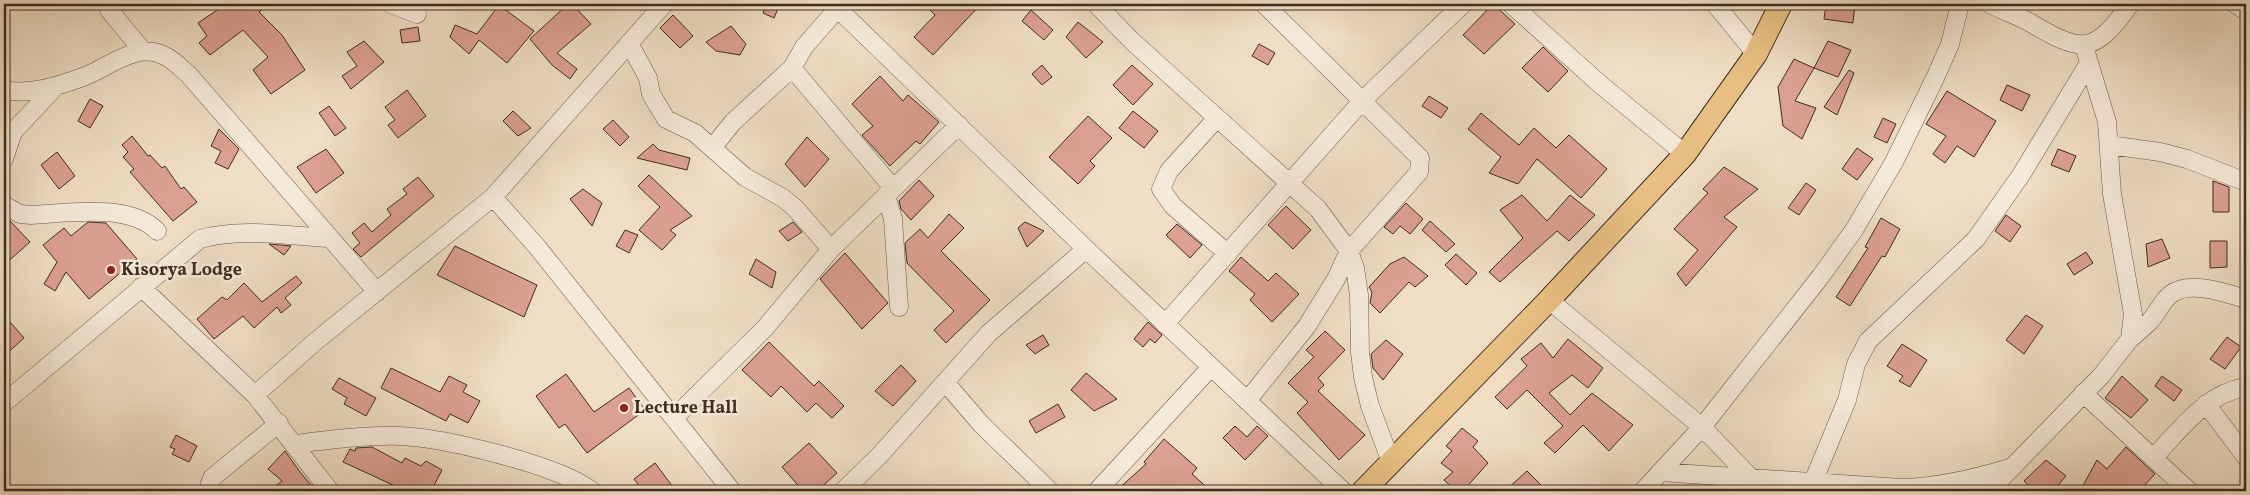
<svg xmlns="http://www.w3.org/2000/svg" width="2250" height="495" viewBox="0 0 2250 495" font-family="Vollkorn,serif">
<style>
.building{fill:#dca091;stroke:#3e2c21}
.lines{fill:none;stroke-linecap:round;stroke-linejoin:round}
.minor-casing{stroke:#6a584a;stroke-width:19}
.major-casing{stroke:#3e2c21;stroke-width:24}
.minor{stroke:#f5ead9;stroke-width:18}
.major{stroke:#e8bf82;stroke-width:22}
.poi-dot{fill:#8f2418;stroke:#f5ead9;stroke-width:2}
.labels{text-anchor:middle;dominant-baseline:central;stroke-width:5;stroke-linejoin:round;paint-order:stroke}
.poi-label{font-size:18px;font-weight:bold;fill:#3e2c21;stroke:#f5ead9;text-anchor:start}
</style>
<rect width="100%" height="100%" fill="#efdec4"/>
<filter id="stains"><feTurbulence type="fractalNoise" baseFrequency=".004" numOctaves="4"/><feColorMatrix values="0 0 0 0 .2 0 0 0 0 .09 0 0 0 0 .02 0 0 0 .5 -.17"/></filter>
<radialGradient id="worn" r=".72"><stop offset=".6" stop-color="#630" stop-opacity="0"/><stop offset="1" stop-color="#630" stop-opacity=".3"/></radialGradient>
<path class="building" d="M226 4H270L259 12 282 35 305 70 271 94 253 70 268 57 243 30 210 55 199 43 207 36 198 23Z
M568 4H572L591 24 557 53 577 69 570 79 552 65 530 39Z
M767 4H780L774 18 763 13Z
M936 4H981L933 55 914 37 935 15 930 10Z
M1493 4 1515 24 1484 54 1463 35Z
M1826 4H1855L1853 23 1824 19Z
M499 5 534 31 507 63 479 40 469 54 450 37 455 25 477 34Z
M1031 10 1053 30 1044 40 1022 21Z
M673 15 693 36 680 48 660 28Z
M1078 22 1103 42 1086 58 1066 37Z
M731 26 746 44 740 55 716 51 706 42Z
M418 27 420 41 402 43 400 30Z
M364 41 384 62 351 89 342 76 357 66 347 52Z
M1828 41 1851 50 1838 77 1814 68Z
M1259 44 1275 53 1268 65 1252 56Z
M1543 47 1568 71 1548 92 1522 68Z
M1794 59 1814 68 1795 101 1816 108 1802 139 1783 126 1778 87Z
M1042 65 1052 77 1042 85 1032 74Z
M1132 65 1153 84 1133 105 1113 85Z
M1849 70 1854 73 1837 115 1824 107Z
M880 76 903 101 908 95 939 122 920 144 916 141 890 166 862 135 873 126 852 104Z
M2007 85 2030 95 2022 111 2000 100Z
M407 90 426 116 398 138 388 125 395 120 385 107Z
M1947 91 1996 121 1974 157 1957 146 1945 163 1933 154 1946 136 1926 124Z
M1429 96 1448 108 1441 118 1422 106Z
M90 99 103 106 90 128 78 121Z
M329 106 346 128 335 136 319 113Z
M513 111 531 128 518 136 503 121Z
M1133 111 1158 131 1144 148 1119 128Z
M1481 113 1519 145 1534 128 1556 148 1569 135 1607 169 1581 198 1537 159 1518 184 1489 173 1501 157 1468 129Z
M1088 116 1112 138 1090 161 1095 166 1078 184 1049 157Z
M1883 118 1896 124 1887 143 1874 137Z
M613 120 629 137 620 146 603 129Z
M219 129 239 149 228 169 215 163 221 151 211 146Z
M132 136 148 156 150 155 162 168 165 166 181 189 184 187 197 202 173 221 130 172 134 169 123 157 128 152 122 145Z
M807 137 829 159 805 187 785 164Z
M653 144 659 150 690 158 687 170 637 158Z
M1857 148 1873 159 1857 180 1842 169Z
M326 149 344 173 316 193 297 167Z
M2058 149 2076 156 2069 172 2051 165Z
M57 152 75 176 59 189 41 165Z
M1724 167 1758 189 1724 217 1737 227 1686 286 1677 274 1698 250 1674 229 1708 193 1703 189Z
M649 175 692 216 670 230 676 235 662 250 639 230 660 207 638 186Z
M418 177 434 196 361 257 353 249 360 243 352 233 364 223 372 232 391 215 387 209 407 194 403 189Z
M919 180 934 196 911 220 901 209 899 201Z
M2213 181 2229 187V212H2213Z
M1806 183 1816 190 1799 215 1788 208Z
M583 189 602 203 592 226 570 199Z
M1522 195 1547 221 1570 195 1595 215 1569 241 1557 231 1500 282 1489 272 1523 238 1500 210Z
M1406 203 1423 219 1410 234 1400 226 1393 234 1384 227Z
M1286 206 1311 230 1293 249 1268 225Z
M949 214 964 228 941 251 990 300 946 343 934 330 954 311 907 263 905 243 920 229 928 238Z
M2006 215 2021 226 2010 242 1995 231Z
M1881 218 1900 229 1885 257 1882 256 1850 306 1836 297 1868 248 1865 247Z
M10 221 30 242 4 265V226Z
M1430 221 1455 244 1446 252 1422 230Z
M88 222 106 223 137 259 89 299 66 272 55 291 44 284 57 262 43 245 64 228 71 236Z
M793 222 802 232 788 241 779 231Z
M1025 222 1044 231 1027 247 1018 228Z
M1177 224 1202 245 1190 258 1166 235Z
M625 230 638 235 629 253 616 246Z
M2162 239 2170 258 2148 267 2146 244Z
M2210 241H2227V267L2210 268Z
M269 244 291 246 284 255Z
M455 246 537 285 524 317 437 275Z
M2086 252 2093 263 2074 275 2067 264Z
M845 253 888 303 862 329 820 279Z
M1456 254 1477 273 1466 285 1445 265Z
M1241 257 1268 281 1276 273 1299 294 1272 322 1250 300 1255 294 1229 271Z
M1404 257 1428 276 1415 287 1409 282 1380 313 1370 303 1372 292 1369 287 1390 264Z
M756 259 776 272 772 288 749 274Z
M296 276 302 283 285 298 291 305 281 313 277 307 254 328 243 316 214 339 197 319 222 297 227 300 244 283 262 302Z
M2026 315 2043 326 2024 354 2006 340Z
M1148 322 1162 335 1155 343 1150 339 1143 347 1134 339Z
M11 323 24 338 4 356V329Z
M1325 331 1345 350 1318 378 1324 385 1318 391 1365 435 1339 460 1297 413 1308 402 1288 383 1314 357 1306 350Z
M1043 335 1049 345 1035 354 1026 345Z
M2227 337 2241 347 2225 369 2210 359Z
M1568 339 1603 368 1588 388 1572 375 1549 393 1570 415 1592 393 1633 425 1609 451 1583 425 1555 453 1544 443 1563 426 1527 390 1507 409 1495 397 1527 366 1521 359 1541 343 1553 358Z
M1386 340 1403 354 1383 380 1373 368 1371 354Z
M769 342 814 386 819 381 844 406 832 418 816 403 807 412 781 386 771 397 742 370Z
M1902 344 1927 360 1910 387 1899 381 1903 376 1887 366Z
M901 365 916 381 893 406 875 391Z
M391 368 440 392 449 376 467 385 463 392 480 401 468 423 450 414 446 421 381 388Z
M1086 373 1117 399 1094 411 1071 390Z
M566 374 594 412 629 388 645 410 587 453 565 424 559 428 536 396Z
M2122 376 2148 400 2131 418 2105 398Z
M2162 376 2182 390 2174 401 2155 386Z
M339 378 376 398 366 416 344 404 347 398 332 389Z
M1058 404 1065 417 1036 433 1029 421Z
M1235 426 1247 437 1257 426 1268 436 1245 460 1223 438Z
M1462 428 1478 441 1473 447 1488 463 1463 491H1456L1444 480 1453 472 1441 463 1452 451 1446 446Z
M176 435 197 446 189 462 172 454 175 449 170 447Z
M1164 439 1197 468 1192 474 1211 491H1116L1146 464 1144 462Z
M809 443 837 473 817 491H803L782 467Z
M372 447 402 463 405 458 421 466 426 461 442 470 431 491H406L343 462 350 449 355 451 356 448Z
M2126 447 2155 474 2139 491H2080L2097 460 2107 469Z
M285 451 300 472 316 491H269L282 481 268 469Z
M2046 460 2066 476 2053 491H2034L2024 481Z
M655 463 676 491H643L634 479Z
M1527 471 1547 491H1505Z"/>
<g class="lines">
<defs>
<path id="minor" d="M391 4 417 14
M833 4 1086 249 1343 491
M1096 4 1132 41 1318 209 1349 251 1355 268 1359 295 1360 352 1363 377 1370 406 1391 462
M1511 4 1601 85 1685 154
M1715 4 1756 54
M1990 4C2003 11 2016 15 2029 22 2080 52 2093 57 2130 4
M2235 4 2246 11
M838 8 804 47 792 68 893 188
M109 10 143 51
M629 43 648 78 651 94 666 119 695 133 745 177 783 198 795 208 831 249
M4 90C30 95 58 86 83 77 108 68 136 41 165 56 174 60 182 69 189 75L377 292
M1217 118 1169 171 1161 189 1173 206 1228 254
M2109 145 2160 152 2187 159 2246 182
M713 147 733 122 792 68
M4 159 13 132 56 86
M886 195 893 219 899 307
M493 197 538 248 732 491
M4 205 20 214 31 215C68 213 130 203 157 231
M141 287 255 395 330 491
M1549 300 1702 427 1749 476 1768 491
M1165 324 1363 100 1463 4
M2130 339C2137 333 2144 327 2150 321 2158 312 2162 301 2171 294 2190 280 2226 293 2246 299
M945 382 981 424 1050 491
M2083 393 2189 491
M255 395 316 341 493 197 664 4
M1247 401 1307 326 1336 279 1349 251 1419 172 1420 158 1264 4
M4 403 200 239C241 227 288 236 329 238
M2206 404 2246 457
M674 418 765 328 831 249 959 125
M294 444C329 440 365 435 400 436 445 438 558 465 592 491
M2153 458C2180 430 2206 393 2246 387
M1660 472 1901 488C1939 487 1973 479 2009 468
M1813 482 1847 400 1856 364 1868 341 1976 239 2021 175 2089 63
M211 491 210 483 212 478 279 423
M843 491 879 456 989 333 1086 249
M1097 491 1211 367
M1643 491 1702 427 1821 276 1854 230 1894 162 1936 76 1950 44 1960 4
M1989 491 2101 376 2130 339 2133 314 2112 194 2107 122 2084 46"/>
<path id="major" d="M1363 491 1549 300 1685 154 1756 54 1781 4"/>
</defs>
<use href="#minor" class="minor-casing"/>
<use href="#major" class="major-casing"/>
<use href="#minor" class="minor"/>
<use href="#major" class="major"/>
</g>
<g class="poi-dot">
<circle cx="111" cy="270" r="5"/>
<circle cx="624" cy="408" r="5"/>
</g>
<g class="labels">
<g class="poi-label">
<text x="121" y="270">Kisorya Lodge</text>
<text x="634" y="408">Lecture Hall</text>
</g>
</g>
<rect width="2250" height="495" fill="none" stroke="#efdec4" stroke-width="20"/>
<rect x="5" y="5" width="2240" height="485" fill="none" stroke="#3e2c21" stroke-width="2.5"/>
<rect x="10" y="10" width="2230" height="475" fill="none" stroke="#3e2c21"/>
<rect width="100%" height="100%" filter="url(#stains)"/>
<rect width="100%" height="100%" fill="url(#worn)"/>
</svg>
